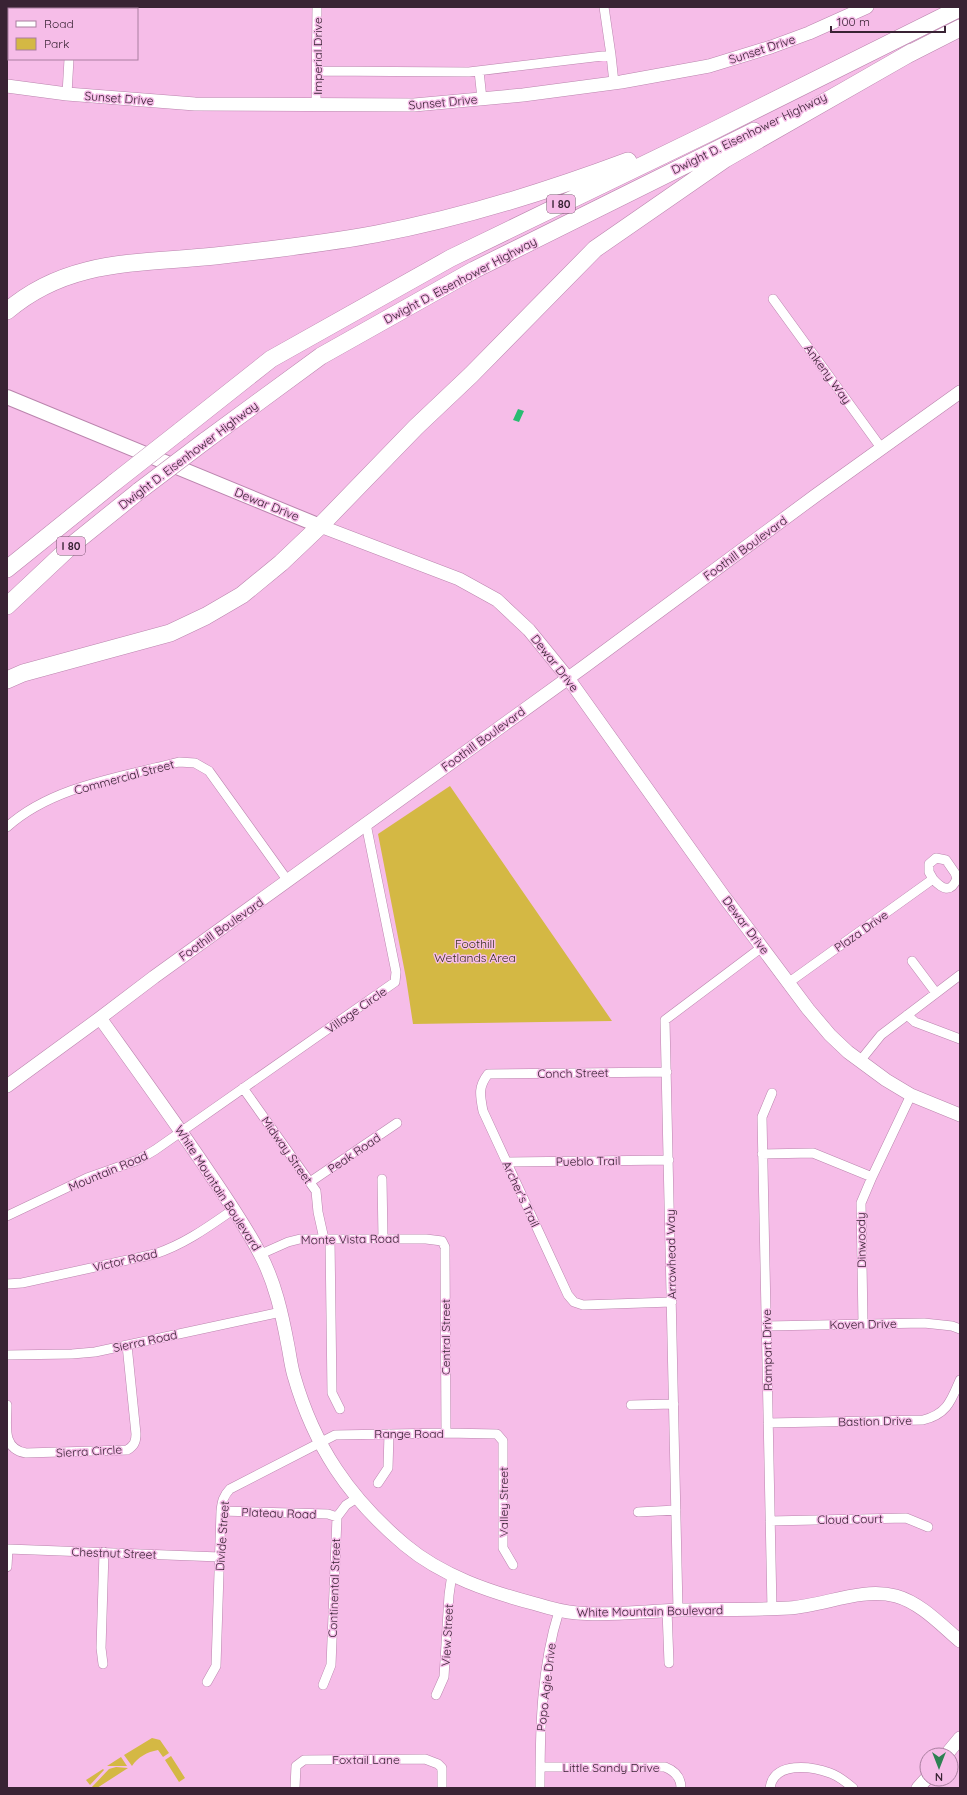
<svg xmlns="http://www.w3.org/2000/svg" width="967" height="1795" viewBox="0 0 967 1795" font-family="Quicksand,sans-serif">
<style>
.green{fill:#d4b844}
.water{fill:#29bb72}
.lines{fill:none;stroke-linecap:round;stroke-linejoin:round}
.street-casing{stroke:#ba84ad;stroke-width:10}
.secondary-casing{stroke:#ba84ad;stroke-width:14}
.primary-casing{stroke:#ba84ad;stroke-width:16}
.highway-casing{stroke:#ba84ad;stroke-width:18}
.street{stroke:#fff;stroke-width:9}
.secondary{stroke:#fff;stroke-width:13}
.primary{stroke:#fff;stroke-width:14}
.highway{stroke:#fff;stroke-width:17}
.highway-bridge-casing{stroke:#ba84ad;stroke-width:18;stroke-linecap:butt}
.highway-bridge{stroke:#fff;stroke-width:17}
.labels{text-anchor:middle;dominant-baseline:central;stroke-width:3;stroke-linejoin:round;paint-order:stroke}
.shield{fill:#f6bde8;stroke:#72516a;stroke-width:1}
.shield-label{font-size:11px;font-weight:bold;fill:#392334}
.street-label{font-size:12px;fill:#392334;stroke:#f6bde8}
.park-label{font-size:12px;fill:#342e17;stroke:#f6bde8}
</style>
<rect width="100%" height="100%" fill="#f6bde8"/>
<path class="green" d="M450 786 612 1021 413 1024 406 978 378 834Z
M152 1738 160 1740 169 1753 163 1757 158 1750C147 1752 138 1757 132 1766L124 1755Z
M171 1756 185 1778 179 1782 165 1760Z
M121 1757 127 1766H107Z
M116 1767 128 1768 97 1788H91L109 1769Z
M103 1769 104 1770 90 1785 86 1780Z"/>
<path class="water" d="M518 409 524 411 519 422 513 420Z"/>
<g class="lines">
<defs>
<path id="street" d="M604 7 611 55
M72 9V7
M317 71 469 72 611 55 614 83
M479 71 482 99
M67 94 69 59
M316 106 317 7
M773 299 882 449
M7 827C52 786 122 777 179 762L195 763 209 771 288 881
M912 961 936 993
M788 983 933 879C942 889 951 894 957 878L955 873 946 860 936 858 929 864V872L933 879
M907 1015 915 1022 960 1039
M860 1061 881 1035 960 975
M667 1072 488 1074C478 1087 480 1095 483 1111L568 1295 574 1302 583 1305 672 1302
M243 1088 316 1191 318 1212 324 1239
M772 1093 762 1117 772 1609
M762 1154 813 1153 872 1177
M507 1162 669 1160
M382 1179 383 1238
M310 1182 397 1123
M7 1216 87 1178 138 1160 155 1150 395 982 396 972 366 824
M330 1239 332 1393 340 1409
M261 1254 288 1242 300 1239H426L442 1241 445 1247V1253L446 1433
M7 1284 22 1283 155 1254C185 1244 208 1227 234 1209
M863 1323 861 1203 872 1177 911 1095
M766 1326 924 1323 952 1326 960 1329
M7 1355 72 1354 95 1352 281 1312
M7 1405C7 1424 1 1449 26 1453L127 1450C134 1446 136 1442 136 1434L127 1345
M631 1405 674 1404
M768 1423 923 1420C947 1414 951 1401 960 1380
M378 1483 388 1468 389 1434
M221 1511 328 1514 337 1517
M638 1512 676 1510
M770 1521 906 1518 928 1527
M7 1567 8 1549 220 1557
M667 1610 669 1663
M678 1610 665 1020 762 947
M103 1664 101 1648 104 1552
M207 1682 216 1666 221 1511C222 1502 223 1496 230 1489L335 1435 446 1433 497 1434 503 1441V1548L513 1565
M323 1685 331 1665 337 1517 346 1505 357 1498
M436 1695 444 1677 449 1595 452 1574
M540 1767H665C675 1771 681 1777 681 1788
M295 1788 296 1766 304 1760 425 1759 438 1764 442 1768V1788
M540 1788C540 1728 541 1668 559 1611
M770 1788C774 1761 811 1766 830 1773 839 1776 846 1782 853 1788"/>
<path id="secondary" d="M7 86 67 94 195 104 414 105 523 95 621 82 709 66 771 47 809 33 867 7
M320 526 459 579 497 600 529 630 568 678 725 898 808 1009 830 1035 848 1052 886 1080 911 1095 960 1115
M100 1018C138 1071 176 1123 212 1177 229 1202 246 1227 260 1254 275 1282 282 1314 288 1346 290 1356 291 1366 294 1376 314 1446 349 1498 405 1545 442 1576 490 1592 536 1604 549 1608 563 1612 577 1613 611 1616 646 1611 680 1610 716 1609 753 1610 789 1608 824 1606 861 1587 896 1596 921 1603 941 1625 960 1641
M7 1086 100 1018 154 977 585 666 815 496 960 392
M946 1755 960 1738
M918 1788 927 1778"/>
<path id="primary" d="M7 397 320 526"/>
<path id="highway" d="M903 57 960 28
M7 311C69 258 139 264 215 256 269 250 323 244 376 234 462 218 545 192 628 161
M180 431 271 359 451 258 713 131 960 8
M205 441 321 356 474 270 754 131
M7 569 115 482
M7 606 72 545 139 491
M7 680 23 673 170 633 206 616 242 595 281 563 320 526 416 427 471 375 595 249 725 159 912 52"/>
</defs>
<use href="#street" class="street-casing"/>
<use href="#secondary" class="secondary-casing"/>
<use href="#primary" class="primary-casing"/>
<use href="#highway" class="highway-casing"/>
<use href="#street" class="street"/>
<use href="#secondary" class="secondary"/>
<use href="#primary" class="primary"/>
<use href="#highway" class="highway"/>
<defs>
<path id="highway-bridge" d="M115 482 180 431
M139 491 205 441"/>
</defs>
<use href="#highway-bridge" class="highway-bridge-casing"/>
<use href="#highway-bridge" class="highway-bridge"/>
</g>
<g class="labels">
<g class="shield">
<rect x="547" y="195" width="28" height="18" rx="3"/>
<rect x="57" y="537" width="28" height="18" rx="3"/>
</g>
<g class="shield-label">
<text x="561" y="204">I 80</text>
<text x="71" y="546">I 80</text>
</g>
<g class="street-label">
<text transform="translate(762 49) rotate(-18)">Sunset Drive</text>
<text transform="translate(317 56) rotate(-90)">Imperial Drive</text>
<text transform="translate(119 98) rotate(4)">Sunset Drive</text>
<text transform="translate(443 102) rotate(-5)">Sunset Drive</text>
<text transform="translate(749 133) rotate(-26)">Dwight D. Eisenhower Highway</text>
<text transform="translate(460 280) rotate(-28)">Dwight D. Eisenhower Highway</text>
<text transform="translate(828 374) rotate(54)">Ankeny Way</text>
<text transform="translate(188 455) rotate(-37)">Dwight D. Eisenhower Highway</text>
<text transform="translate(267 504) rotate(22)">Dewar Drive</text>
<text transform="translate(745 548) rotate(-36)">Foothill Boulevard</text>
<text transform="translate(555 663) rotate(52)">Dewar Drive</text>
<text transform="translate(483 739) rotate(-36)">Foothill Boulevard</text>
<text transform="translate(124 777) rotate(-15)">Commercial Street</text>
<text transform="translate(746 925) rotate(53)">Dewar Drive</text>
<text transform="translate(221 929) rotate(-35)">Foothill Boulevard</text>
<text transform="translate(861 931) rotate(-35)">Plaza Drive</text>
<text transform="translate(356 1010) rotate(-35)">Village Circle</text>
<text transform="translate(573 1073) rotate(-1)">Conch Street</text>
<text transform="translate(287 1150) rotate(55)">Midway Street</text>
<text transform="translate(354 1153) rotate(-34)">Peak Road</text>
<text transform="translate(588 1161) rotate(-1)">Pueblo Trail</text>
<text transform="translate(108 1171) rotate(-23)">Mountain Road</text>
<text transform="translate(218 1188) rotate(57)">White Mountain Boulevard</text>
<text transform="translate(521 1194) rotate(65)">Archer's Trail</text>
<text transform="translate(350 1239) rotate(-1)">Monte Vista Road</text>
<text transform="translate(861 1240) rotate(-91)">Dinwoody</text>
<text transform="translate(671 1254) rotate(-91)">Arrowhead Way</text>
<text transform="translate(125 1260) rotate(-13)">Victor Road</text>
<text transform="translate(863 1324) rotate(-1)">Koven Drive</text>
<text transform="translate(445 1337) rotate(-90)">Central Street</text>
<text transform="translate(145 1341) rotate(-12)">Sierra Road</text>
<text transform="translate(767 1350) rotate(-91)">Rampart Drive</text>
<text transform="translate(875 1421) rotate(-1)">Bastion Drive</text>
<text x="409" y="1433">Range Road</text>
<text transform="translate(89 1451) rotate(-3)">Sierra Circle</text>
<text transform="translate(503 1502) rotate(-90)">Valley Street</text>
<text transform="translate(279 1513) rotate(2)">Plateau Road</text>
<text transform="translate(850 1519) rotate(-1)">Cloud Court</text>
<text transform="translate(222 1536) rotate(-86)">Divide Street</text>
<text transform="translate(114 1553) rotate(2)">Chestnut Street</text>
<text transform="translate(334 1588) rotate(-88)">Continental Street</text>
<text transform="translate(650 1611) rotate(-1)">White Mountain Boulevard</text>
<text transform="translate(447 1635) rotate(-87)">View Street</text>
<text transform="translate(546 1687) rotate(-83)">Popo Agie Drive</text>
<text x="366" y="1759">Foxtail Lane</text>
<text x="611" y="1767">Little Sandy Drive</text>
</g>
<g class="park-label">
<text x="475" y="943">Foothill<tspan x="475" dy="14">Wetlands Area</tspan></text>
</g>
</g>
<rect width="967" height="1795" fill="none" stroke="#392334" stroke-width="16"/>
<rect x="8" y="8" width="130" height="52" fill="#f6bde8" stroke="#aa7fa0"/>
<rect x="16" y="21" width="20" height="6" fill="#ffffff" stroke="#aa7fa0"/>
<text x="44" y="28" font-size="12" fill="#392334">Road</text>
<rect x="16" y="38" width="20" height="12" fill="#d4b844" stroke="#aa7fa0"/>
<text x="44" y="48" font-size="12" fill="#392334">Park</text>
<g transform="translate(939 1767) rotate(180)"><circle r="19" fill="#f6bde8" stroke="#aa7fa0"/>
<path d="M0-3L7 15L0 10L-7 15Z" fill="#2e8153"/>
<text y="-6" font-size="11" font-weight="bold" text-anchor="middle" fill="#392334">N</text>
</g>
<path d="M831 26v6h114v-6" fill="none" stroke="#392334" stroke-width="2"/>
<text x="837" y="26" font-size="12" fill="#392334" stroke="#f6bde8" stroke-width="3" paint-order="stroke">100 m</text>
</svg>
